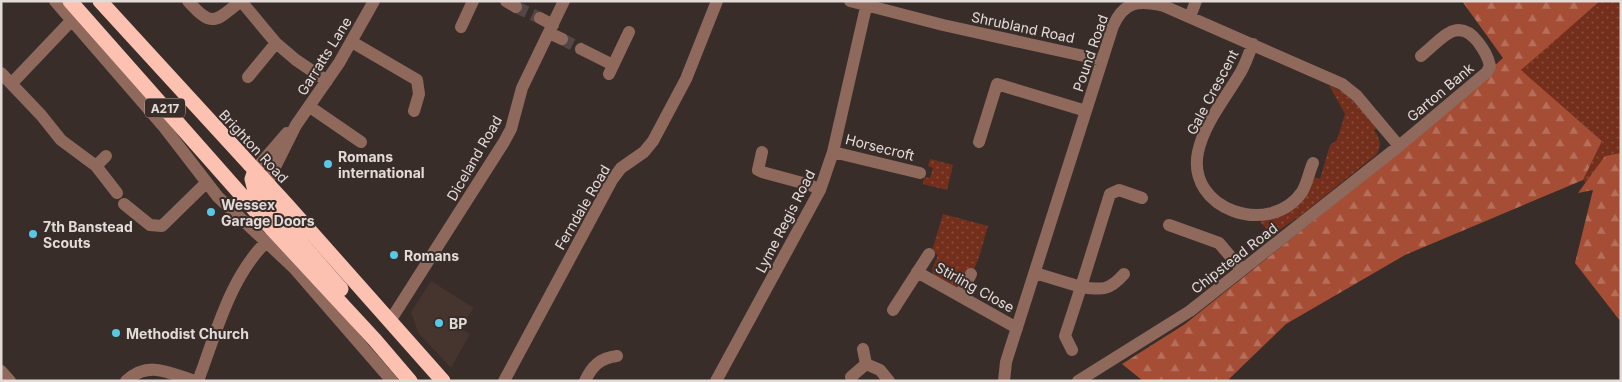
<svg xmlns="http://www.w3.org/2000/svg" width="1622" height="382" viewBox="0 0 1622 382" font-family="Inter,sans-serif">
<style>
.built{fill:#46342e}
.grass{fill:url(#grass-dots)}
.forest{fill:url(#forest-firs)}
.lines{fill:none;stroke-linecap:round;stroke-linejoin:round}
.minor-tunnel{stroke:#524744;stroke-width:12;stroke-dasharray:12 6;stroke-linecap:butt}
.minor{stroke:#90695d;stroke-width:12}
.highway{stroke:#fcc1b0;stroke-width:15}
.poi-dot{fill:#59c8e5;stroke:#392d2a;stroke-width:2}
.labels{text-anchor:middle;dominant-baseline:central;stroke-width:4;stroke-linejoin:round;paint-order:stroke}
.shield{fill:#392d2a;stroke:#b0a7a4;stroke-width:1}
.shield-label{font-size:12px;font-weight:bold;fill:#e3dbd8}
.street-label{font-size:14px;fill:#e3dbd8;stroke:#392d2a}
.poi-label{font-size:14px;font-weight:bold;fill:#e3dbd8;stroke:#392d2a;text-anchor:start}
</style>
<defs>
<pattern id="grass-dots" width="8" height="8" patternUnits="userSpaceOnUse" patternTransform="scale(1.25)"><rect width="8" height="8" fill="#732f1b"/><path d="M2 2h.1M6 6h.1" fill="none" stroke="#874d3b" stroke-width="1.8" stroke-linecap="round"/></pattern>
<pattern id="forest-firs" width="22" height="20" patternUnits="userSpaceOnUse" patternTransform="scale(1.25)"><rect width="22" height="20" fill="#a54e35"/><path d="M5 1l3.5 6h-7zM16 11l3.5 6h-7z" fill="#b56f5b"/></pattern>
</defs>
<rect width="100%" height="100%" fill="#392d2a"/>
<path class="built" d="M431 281 474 308 460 328 470 334 451 368 418 332 411 312Z"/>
<path class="grass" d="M1600 1H1621V153L1605 156 1593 190 1583 180 1602 141 1520 70Z
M1329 85C1352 95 1361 109 1377 128L1374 130C1380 139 1382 144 1377 154L1300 216 1272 235 1260 222C1293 213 1296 205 1313 177L1320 179 1330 145 1337 140 1345 114Z
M930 159 953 165 947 190 923 184 924 177 930 178 933 168 928 166Z
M943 214 988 226C983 241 975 286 955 287 949 287 940 279 934 276L932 269 938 255 932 251Z"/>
<path class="forest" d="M1462 1H1600L1521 70 1602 141 1583 180 1405 255 1286 324 1227 381H1143L1122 364 1185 324 1402 150 1503 58Z
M1621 153V322L1575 263 1593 190 1578 193 1605 156Z"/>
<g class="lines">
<path class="minor-tunnel" d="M516 7 540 18
M562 39 581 49"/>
<path class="minor" d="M55 1 164 127 218 197 294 268 392 381
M188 1C213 29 215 21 241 1
M241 1 276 43 296 60 327 81
M506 1 516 7
M850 1 943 25 1102 60
M1190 17 1196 1
M540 18 553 25
M461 27 473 1
M549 33 562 39
M352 42 417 80 419 94 414 111
M1253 44C1248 55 1245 66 1239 75 1224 100 1204 124 1198 152 1186 210 1270 238 1302 192 1307 184 1309 172 1313 163
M581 49 613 65
M1 73 41 115 61 140 96 166 117 193
M609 74 629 32
M248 77 276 43
M12 83 71 21
M310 107 361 142
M979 142 997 84 1086 111
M762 152 758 170 762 172 810 185 820 190
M833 152 920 173
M96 166 106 156
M255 170 287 133
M267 183 296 125 339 63 374 1
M124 204 150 225 162 226 206 183
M1169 225 1219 243 1242 270
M917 272 1017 328
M1035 273 1081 287 1110 194 1119 190 1142 198
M960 295 971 274
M893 310 929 254
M390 321 504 142 511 129 522 88 564 1
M1072 350 1065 336 1081 287C1102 290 1109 291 1124 274
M866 364 880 370 889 381
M1 371 10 381
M851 377 866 364 863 349
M126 381C149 360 169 373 195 381
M198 381C217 331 230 275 271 237
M504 381 612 180 621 168 644 152 653 141 686 79 717 1
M585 381C592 366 600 358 617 356
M716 381 820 190 833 152 866 7
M1004 381 1006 362 1113 26C1124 1 1139 0 1164 6L1342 84 1357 96 1399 146
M1078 381 1190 311 1399 146 1487 72 1490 66C1488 56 1484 50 1478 42 1457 15 1441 40 1421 56"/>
<path class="highway" d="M70 1 260 216 375 340 410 381
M100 1 287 205 443 381
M255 170 252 179 255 191 341 289"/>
</g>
<g class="poi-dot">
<circle cx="328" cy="164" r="5"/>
<circle cx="211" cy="212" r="5"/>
<circle cx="33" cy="234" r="5"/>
<circle cx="394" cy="255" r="5"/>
<circle cx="439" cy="323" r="5"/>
<circle cx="116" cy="333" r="5"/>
</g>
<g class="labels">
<rect class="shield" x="145" y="98.5" width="40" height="19" rx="4"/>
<g class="shield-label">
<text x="165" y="108">A217</text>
</g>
<g class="street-label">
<text transform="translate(1023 27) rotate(12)">Shrubland Road</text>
<text transform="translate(1090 53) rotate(-71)">Pound Road</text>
<text transform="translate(324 56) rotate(-58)">Garratts Lane</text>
<text transform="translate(1212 92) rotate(-62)">Gale Crescent</text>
<text transform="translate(1440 92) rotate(-40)">Garton Bank</text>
<text transform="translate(254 146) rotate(47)">Brighton Road</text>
<text transform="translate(880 147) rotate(14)">Horsecroft</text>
<text transform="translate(474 158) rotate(-60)">Diceland Road</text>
<text transform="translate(582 207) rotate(-60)">Ferndale Road</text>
<text transform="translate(785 221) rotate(-63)">Lyme Regis Road</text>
<text transform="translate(1234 258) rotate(-38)">Chipstead Road</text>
<text transform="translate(975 287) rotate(29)">Stirling Close</text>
</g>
<g class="poi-label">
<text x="338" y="156">Romans<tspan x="338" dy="16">international</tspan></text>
<text x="221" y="204">Wessex<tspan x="221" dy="16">Garage Doors</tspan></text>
<text x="43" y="226">7th Banstead<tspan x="43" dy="16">Scouts</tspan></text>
<text x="404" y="255">Romans</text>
<text x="449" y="323">BP</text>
<text x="126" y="333">Methodist Church</text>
</g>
</g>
<rect width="1622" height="382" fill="none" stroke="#e3dbd8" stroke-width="5"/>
</svg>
